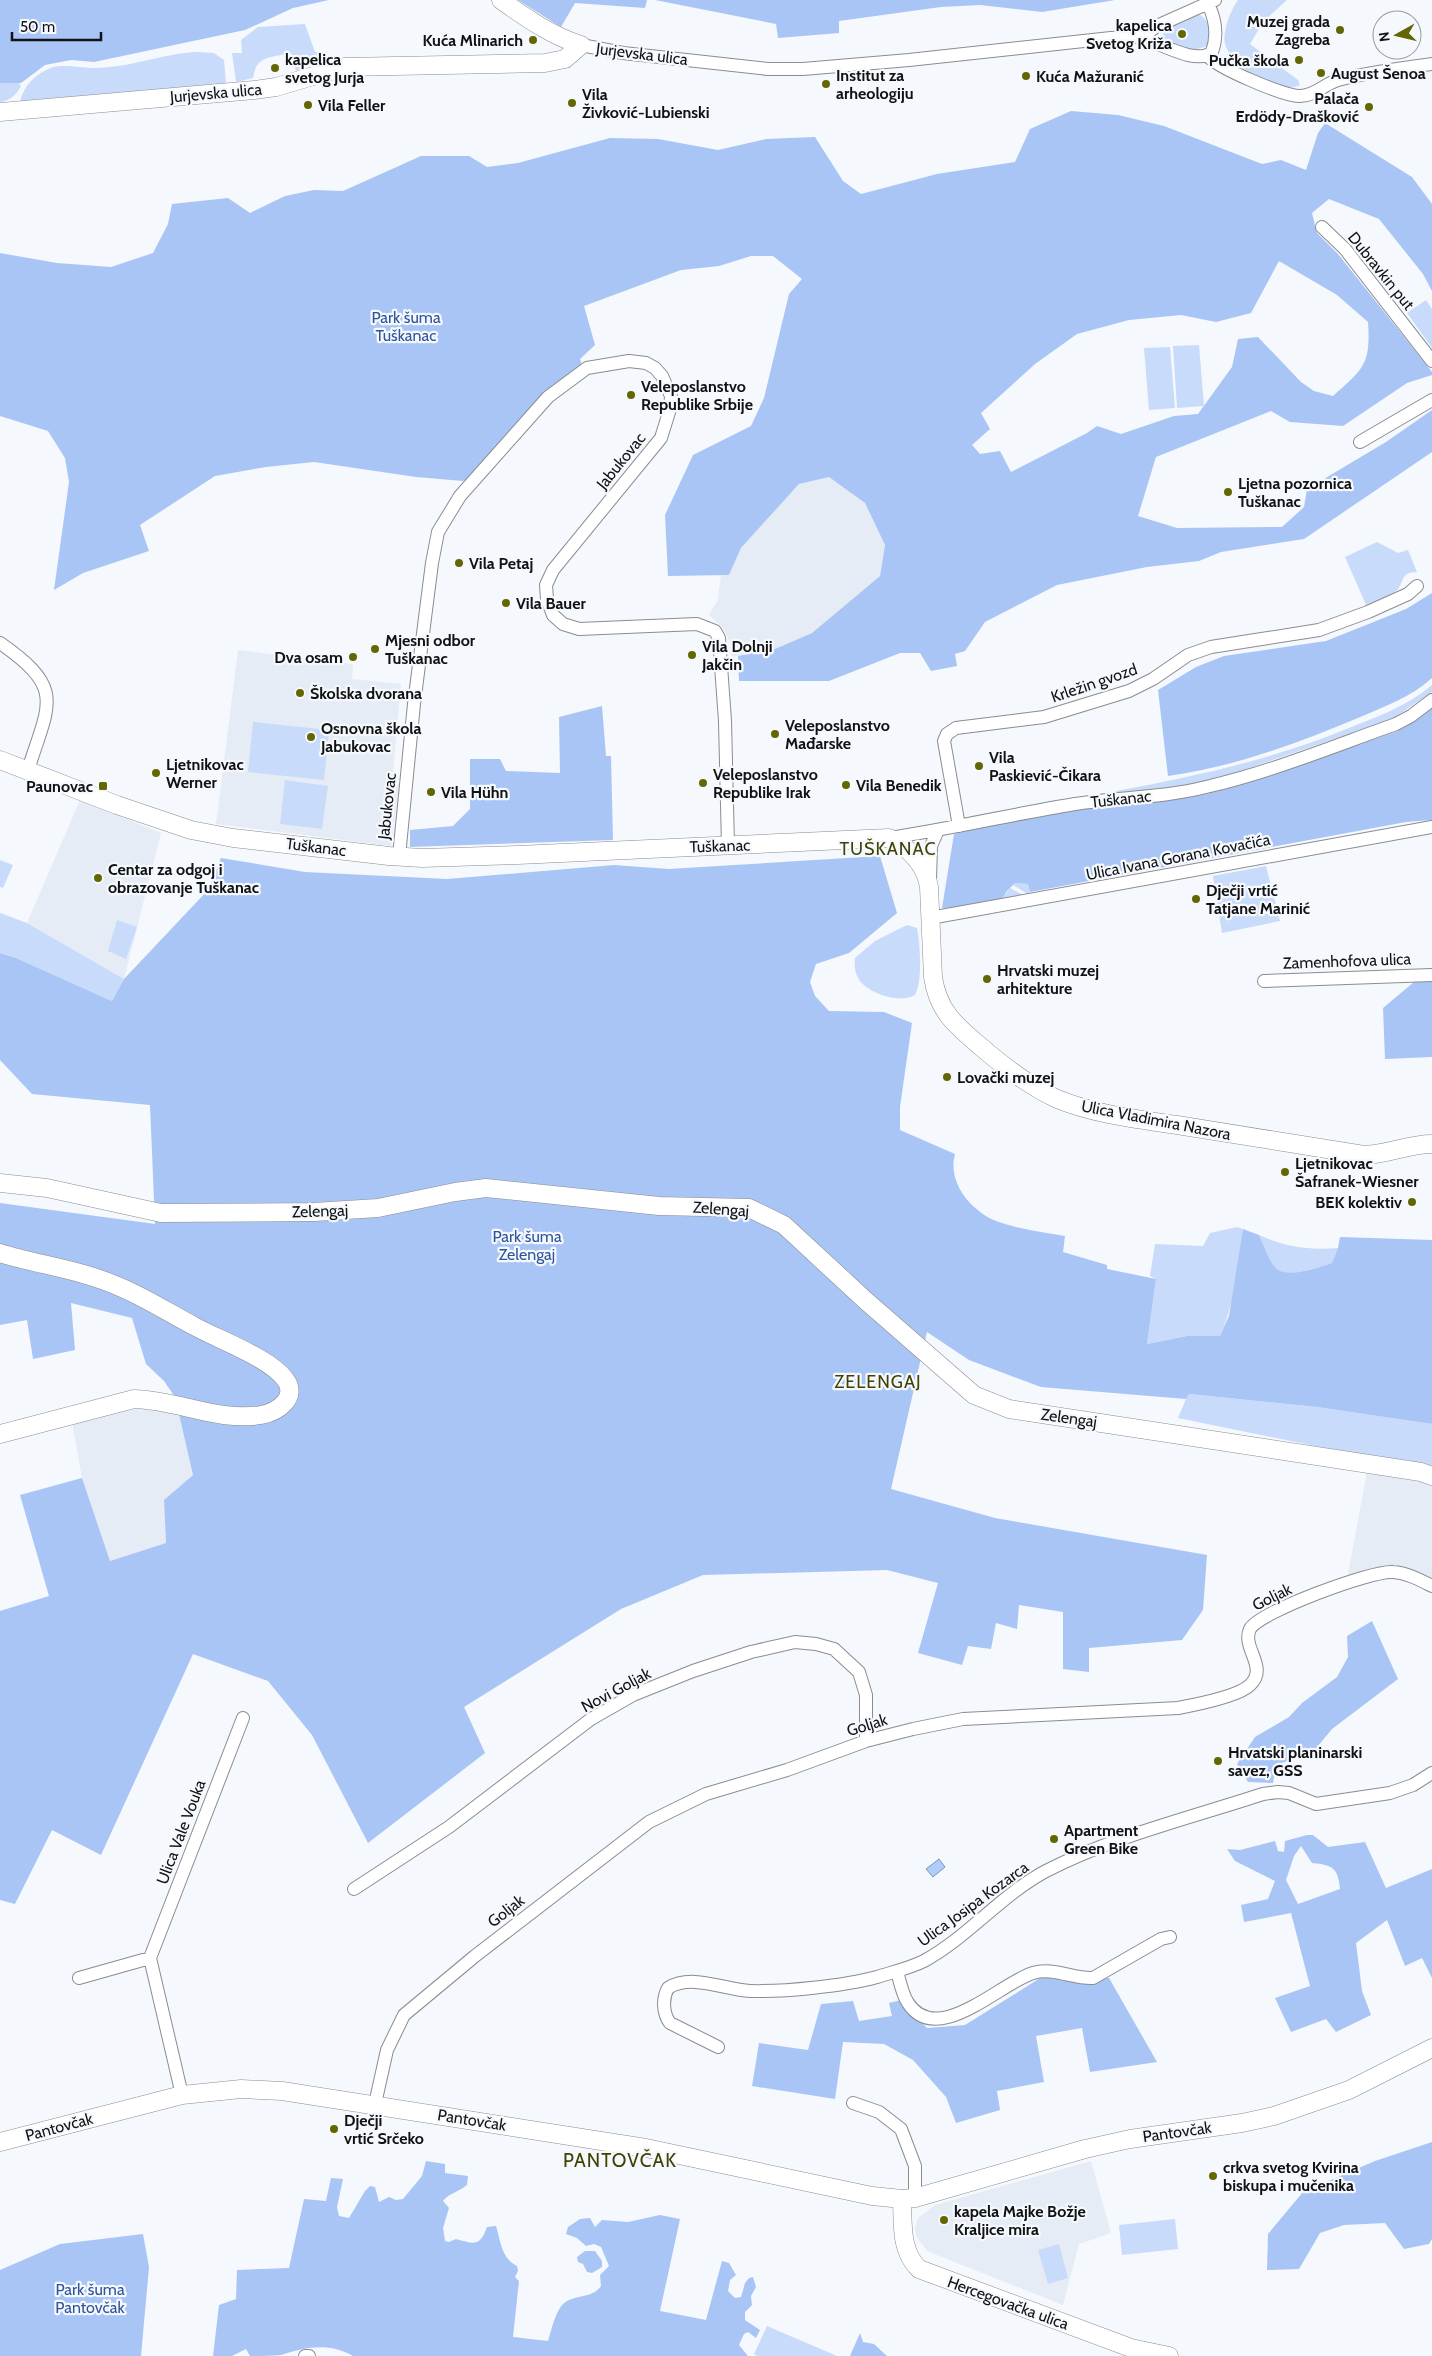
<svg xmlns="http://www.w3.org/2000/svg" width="1432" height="2356" viewBox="0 0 1432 2356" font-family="Cabin,sans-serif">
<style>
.built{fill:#e5ecf6}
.green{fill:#c9dbfa}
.forest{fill:#a9c5f5;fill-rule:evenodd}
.water{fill:#b0ccfd;stroke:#8094b7}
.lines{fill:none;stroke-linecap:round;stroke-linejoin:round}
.street-casing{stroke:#8a8c91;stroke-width:14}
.secondary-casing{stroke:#8a8c91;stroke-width:19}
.street{stroke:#fff;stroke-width:12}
.secondary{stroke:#fff;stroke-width:18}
.poi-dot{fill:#636703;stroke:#f5f8fc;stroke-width:2}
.labels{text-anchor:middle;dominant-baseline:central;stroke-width:4.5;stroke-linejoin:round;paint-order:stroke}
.poi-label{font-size:16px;font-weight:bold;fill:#111214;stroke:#f5f8fc;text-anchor:start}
.street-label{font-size:16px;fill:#111214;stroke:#f5f8fc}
.park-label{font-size:16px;fill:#2f549c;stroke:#f5f8fc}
.neighbourhood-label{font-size:18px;letter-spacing:1px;fill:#3f4201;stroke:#f5f8fc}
.quarter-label{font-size:19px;letter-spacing:1px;fill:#3f4201;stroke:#f5f8fc}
</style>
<rect width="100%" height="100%" fill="#f5f8fc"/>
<path class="built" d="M829 477 865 503 885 545 880 576 812 633 775 649 732 657 730 642 723 628 709 615 718 600 721 575H729L741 548 799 484Z
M238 650 353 664 352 679 401 684 392 783 399 784 391 846 216 824Z
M80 800 161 833 124 979 27 923Z
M142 1408H158L179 1415 193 1475 164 1500 166 1543 110 1561 82 1478 72 1422Z
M1367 1471 1432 1483V1581L1388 1567 1348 1575Z
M1091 2161 1111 2233 1079 2244 1063 2305 927 2251 916 2236 915 2227 918 2218 935 2205Z"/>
<path class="green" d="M1238 0H1287L1263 22 1250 44 1298 80 1300 85C1278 97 1231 66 1225 44 1222 31 1231 10 1238 0Z
M1197 14C1211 18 1210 34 1208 46L1194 50 1163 41 1162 37 1165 29Z
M305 24 315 52H326L325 64H314L296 71 291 53C271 58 256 55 253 78L236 82 232 53H242L241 40 258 27Z
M198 52 214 53 224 60 226 83 20 102C24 84 37 73 53 67 65 64 83 68 95 68 130 68 163 53 198 52Z
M18 82 21 86C16 95 10 101 0 102V83Z
M1426 300 1432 309V348L1407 313Z
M1199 345 1204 406 1177 408 1173 346Z
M1170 347 1175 408 1149 410 1144 348Z
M1377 542 1398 553 1408 550 1417 572C1399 572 1405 583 1396 591 1388 597 1375 601 1366 605L1345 557Z
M1432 685V692L1392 719 1226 776 1189 785 1104 795 971 818V816C1098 793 1228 778 1349 728 1379 716 1407 706 1432 685Z
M253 722 329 730 324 780 248 772Z
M285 780 328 786 322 829 280 824Z
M0 860 13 865 3 888 0 887Z
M1266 866 1280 921 1222 933 1213 876Z
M1015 883 1028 884 1031 896 1013 885Z
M1010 888 1025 896 1001 901Z
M0 913 27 923 124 979 112 1001 16 958 0 953Z
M117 920 137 927 126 959 108 951Z
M907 925 917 928C920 943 923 981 915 995 901 1004 870 994 860 981 855 974 854 967 855 958L875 941Z
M1237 1227 1243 1229C1238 1265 1235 1303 1220 1336H1187L1147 1344 1156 1279 1150 1276 1155 1244 1203 1246 1210 1233Z
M1259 1235C1288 1248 1308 1250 1338 1248L1332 1263C1320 1267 1284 1280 1275 1268 1268 1259 1264 1245 1259 1235Z
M1188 1394 1317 1407 1432 1424V1470L1178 1418Z
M1175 2219 1178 2249 1122 2255 1119 2225Z
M1059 2244 1068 2278 1048 2284 1038 2250Z
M767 2326 837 2356H757L754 2354Z"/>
<path class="forest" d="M0 0H329L293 8 245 30 94 62 71 60 45 65 21 83H0Z
M518 0H647L645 8 575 3 561 27Z
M655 0H1115L1042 12 980 5 941 7 839 21V33L778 38 776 24Z
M1071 111 1118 115 1164 126 1262 164 1281 160 1306 170 1318 133 1325 123 1412 177 1432 204V291L1423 274 1379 219 1329 199 1312 213 1317 233 1338 254 1432 372V375L1407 383 1343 426 1290 422 1271 411 1156 457 1138 516 1177 528 1282 527 1304 507 1307 489 1386 442 1432 410V452L1304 539 1221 552 1199 561 1147 567 1057 585 985 622 965 651 955 654 957 666 931 671 920 653H900L829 681H739L738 656 775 649 812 633 880 576 885 545 865 503 829 477 799 484 741 548 729 575 668 576 665 515 693 455 751 426 764 398 789 294 802 279 773 256H751L719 266 681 270 584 306 595 345 580 359 582 365 549 388 473 476 463 481 416 477 314 462 266 467 215 476 140 525 149 551 83 573 54 590 69 482 65 458 48 431 0 416V253L57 263 111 267 153 253 168 224 172 204 228 198 250 213 285 196 314 190 343 191 421 156H469L487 167 518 163 610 138 658 139 718 150 766 139 815 137 843 181 861 194 937 174 1015 162 1030 129ZM1279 261 1337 295 1368 322C1371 365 1363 369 1333 396L1314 391 1301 382 1258 337 1238 339 1232 367 1198 414 1174 416 1121 434 1097 426 1087 433 1011 472 1000 451 980 454 972 445 990 429 981 413 1035 364 1077 334 1129 320 1181 315 1216 322 1251 313Z
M1432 593V678C1410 698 1385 706 1358 718 1298 743 1234 767 1168 776L1158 690 1196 667 1224 656 1326 641 1406 609Z
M602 706 606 756H611L613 840 410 847V830L453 826 470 809V759H500L506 771 560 773 559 717Z
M1432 708V820L1406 822 1030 892 1028 884 1015 883 1007 891 1001 901 966 907 942 908 954 834C1010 820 1067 810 1123 804 1152 801 1179 800 1207 794L1395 732 1407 726Z
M880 856 897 913 849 953 816 964 810 982 815 996 829 1011 884 1012 912 1023 900 1107V1130L955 1154C947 1182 971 1211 996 1221 1017 1229 1043 1232 1065 1236L1063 1252 1107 1265V1269L1156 1279 1147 1344 1187 1336H1220L1229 1316 1243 1229 1259 1235C1264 1245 1268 1259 1275 1267 1284 1280 1320 1267 1332 1263L1338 1248 1340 1237 1432 1240V1424L1317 1407 1189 1394 1186 1399 1041 1387 969 1360 927 1332 891 1489 995 1518 1207 1555 1203 1610 1182 1640 1089 1648V1672L1063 1669V1612L1019 1605 1017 1629 996 1623 991 1649 968 1646 962 1665 918 1653 938 1583 887 1570 703 1575 621 1609 464 1707 485 1753 368 1843 312 1735 268 1681 193 1654 101 1855 52 1830 15 1904 0 1900V1611L49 1596 20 1495 82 1478 110 1561 166 1543 164 1500 193 1475 175 1397 164 1381 146 1364 132 1318 71 1303 75 1350 33 1359 27 1320 0 1325V1203L155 1224 150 1105 32 1094 0 1060V953L16 958 112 1001 124 979 208 890 221 858 305 872 447 879 614 865 669 869Z
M1414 982H1432V1057L1385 1059 1383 1008Z
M1372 1621 1398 1679 1332 1729 1313 1752 1276 1765 1273 1783 1248 1782 1237 1764 1255 1737 1289 1717 1302 1703 1337 1677 1348 1657 1347 1636Z
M1307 1835H1313L1328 1847 1365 1842 1386 1888 1432 1869V1978L1422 1958 1405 1966 1387 1920 1356 1943 1362 1991 1371 2015 1336 2032 1326 2019 1291 2032 1275 1998 1310 1986 1291 1913 1244 1922 1241 1905 1268 1899 1275 1881 1235 1861 1227 1849 1240 1850 1275 1841 1278 1851 1284 1852 1285 1841ZM1301 1846 1312 1863C1333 1865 1338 1868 1340 1889L1298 1904 1286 1880 1294 1856Z
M1045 1975 1109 1978 1157 2062 1090 2072 1082 2028 1036 2036 1044 2082 997 2091 1000 2110 956 2123 946 2097 913 2060 884 2044 843 2042 835 2099 752 2086 759 2043 808 2050 821 2004 853 2001 859 2021 892 2016 889 2003 901 2000 927 2028 965 2025Z
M1432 2142V2239L1429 2244 1404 2249 1385 2223 1344 2225 1320 2233 1299 2269 1267 2270 1268 2234 1303 2192 1375 2161Z
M426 2161 445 2164V2173L468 2176 467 2185C459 2192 449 2193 443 2201L449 2208 443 2228 445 2241 449 2242 456 2239C474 2244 480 2247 487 2227L496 2226C501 2242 501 2258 517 2266L518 2271 515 2277 519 2281 513 2337 548 2341C552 2329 556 2305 569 2300 581 2295 593 2297 601 2286L600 2275 609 2266 601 2247 594 2244 586 2246 577 2238 566 2234 568 2227 580 2219 590 2218 595 2227 602 2220 628 2222 660 2215 680 2219 660 2311 706 2320 722 2261 729 2263 736 2275 730 2280 728 2291 735 2298 741 2297 745 2283 749 2278 753 2277 756 2287 751 2296 752 2305 745 2312V2320L760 2330 756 2338 748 2332 744 2334 739 2345 748 2356H353C329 2342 305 2347 281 2355 272 2356 259 2356 250 2356L246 2349 232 2356H213L219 2305 236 2299 237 2270 289 2268 304 2199 326 2201 331 2178 343 2179 337 2207 339 2216 349 2218 365 2191 370 2186 375 2187 379 2202 389 2197 396 2200 403 2199 422 2176Z
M143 2234 149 2267 141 2356H0V2270L60 2244Z
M585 2251H595L602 2261V2267L592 2273 587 2272 583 2264 578 2262 577 2257Z
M860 2333 863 2342 874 2344 887 2356H850Z"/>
<path class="water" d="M939 1859 945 1867 933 1877 926 1869Z"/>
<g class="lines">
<defs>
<path id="street" d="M1142 37 1157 26 1215 0
M581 45 623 53 768 69H803L909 60 1111 38C1121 38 1134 35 1142 38 1159 42 1196 66 1212 52 1218 35 1216 20 1208 4
M1207 55C1215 67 1286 97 1300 96 1315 96 1324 84 1338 80 1369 72 1401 68 1432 64
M1322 227 1345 249 1432 361
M1360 442 1432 400
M0 643C66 689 49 703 28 770
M959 826 944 741 947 734 956 728 1044 717 1129 691 1153 679 1188 655 1211 647 1319 630 1368 612 1408 594 1417 586
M889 838C951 829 1013 814 1075 804 1119 797 1163 798 1206 787 1271 772 1334 746 1396 724L1411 716 1432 700
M399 856 414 704 432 563 438 532 460 496 548 397 587 368 629 361 646 363 655 368 662 376 671 396 670 409 661 438 553 570 546 585 547 599 553 615 563 624 579 629 697 624 715 631 719 638 725 721 728 846
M930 880 931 846 938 830
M930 918 1432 827
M1264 981 1432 975
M354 1889 449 1827 591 1719 633 1695 693 1671 751 1652 795 1642 816 1644 834 1649 859 1672 866 1695V1741
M897 1971C900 1982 902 1994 908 2003 937 2048 1000 1983 1033 1973 1053 1967 1073 1979 1093 1978L1161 1939 1170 1937
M79 1978 150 1958
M718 2047 670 2023C663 2014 662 1999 668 1988 692 1973 725 1990 750 1991 784 1992 844 1986 877 1977 893 1972 910 1968 924 1961 968 1937 1001 1895 1046 1871 1111 1837 1193 1817 1263 1794L1278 1792 1289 1793 1316 1804 1390 1793 1413 1785 1432 1773
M182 2095 150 1958 243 1718
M853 2103 879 2112 901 2129 915 2166V2198
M375 2104 387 2050 404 2015 475 1956 649 1822 706 1794 787 1770 866 1741 913 1729 963 1719 1178 1708C1194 1705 1239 1696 1250 1685 1269 1667 1241 1648 1250 1629 1259 1612 1372 1570 1393 1572 1407 1573 1420 1580 1432 1586
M305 2356H309"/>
<path id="secondary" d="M501 0C526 18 552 36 581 45
M0 112 254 90 276 87 344 67 545 63 565 59 581 45
M0 760 117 805 191 830 233 838 389 856 422 858 518 855 889 838C909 847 926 866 929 887L933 977C938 1011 955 1025 980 1046 1003 1066 1028 1085 1055 1098 1092 1114 1137 1119 1177 1125 1239 1135 1301 1145 1364 1155 1387 1155 1408 1144 1432 1144
M0 1183 47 1188 161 1213 314 1212 378 1208 455 1192 486 1188 659 1206 749 1208 784 1225 865 1300 974 1395 1009 1409 1421 1472 1432 1476
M0 1253C39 1265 82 1270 120 1287 146 1298 169 1313 194 1326 219 1340 268 1357 285 1379 299 1397 278 1412 261 1415 217 1422 178 1400 134 1399L0 1434
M0 2142 182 2095 241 2089 282 2091 646 2148 872 2196 902 2199 915 2198 1085 2149 1130 2139 1242 2123 1274 2116 1349 2090 1432 2048
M902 2199C903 2223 900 2251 919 2269L1131 2348 1169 2356"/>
</defs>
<use href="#street" class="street-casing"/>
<use href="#secondary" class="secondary-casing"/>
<use href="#street" class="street"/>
<use href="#secondary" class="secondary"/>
</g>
<g class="poi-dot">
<circle cx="1340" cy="30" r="5"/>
<circle cx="1182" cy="34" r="5"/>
<circle cx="533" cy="40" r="5"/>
<circle cx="1299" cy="60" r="5"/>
<circle cx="275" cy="68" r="5"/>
<circle cx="1321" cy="73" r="5"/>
<circle cx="1026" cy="76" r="5"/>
<circle cx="826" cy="84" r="5"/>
<circle cx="572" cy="103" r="5"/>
<circle cx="308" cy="105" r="5"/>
<circle cx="1369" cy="107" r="5"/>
<circle cx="631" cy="395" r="5"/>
<circle cx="1228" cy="492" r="5"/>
<circle cx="459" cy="563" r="5"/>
<circle cx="506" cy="603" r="5"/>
<circle cx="375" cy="649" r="5"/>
<circle cx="692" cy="655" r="5"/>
<circle cx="353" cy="657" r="5"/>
<circle cx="300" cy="693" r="5"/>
<circle cx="775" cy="734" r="5"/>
<circle cx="311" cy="737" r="5"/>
<circle cx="979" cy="766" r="5"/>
<circle cx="156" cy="773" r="5"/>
<circle cx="703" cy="783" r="5"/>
<circle cx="846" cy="785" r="5"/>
<rect x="98" y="781" width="10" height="10" rx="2.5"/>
<circle cx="431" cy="792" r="5"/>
<circle cx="98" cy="878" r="5"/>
<circle cx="1196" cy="899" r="5"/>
<circle cx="987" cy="979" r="5"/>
<circle cx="947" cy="1077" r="5"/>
<circle cx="1285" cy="1172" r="5"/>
<circle cx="1412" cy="1202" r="5"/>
<circle cx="1218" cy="1761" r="5"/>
<circle cx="1054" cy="1839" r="5"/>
<circle cx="334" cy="2129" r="5"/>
<circle cx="1213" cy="2176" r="5"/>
<circle cx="944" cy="2220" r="5"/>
</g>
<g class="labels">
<g class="poi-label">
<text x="1330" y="21" text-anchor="end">Muzej grada<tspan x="1330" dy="18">Zagreba</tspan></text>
<text x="1172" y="25" text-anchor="end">kapelica<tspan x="1172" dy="18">Svetog Križa</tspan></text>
<text x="523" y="40" text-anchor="end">Kuća Mlinarich</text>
<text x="285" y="59">kapelica<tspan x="285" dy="18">svetog Jurja</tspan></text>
<text x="1289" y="60" text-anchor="end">Pučka škola</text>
<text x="1331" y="73">August Šenoa</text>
<text x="836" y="75">Institut za<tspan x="836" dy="18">arheologiju</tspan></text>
<text x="1036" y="76">Kuća Mažuranić</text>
<text x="582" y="94">Vila<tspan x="582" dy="18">Živković-Lubienski</tspan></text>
<text x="1359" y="98" text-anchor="end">Palača<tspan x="1359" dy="18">Erdödy-Drašković</tspan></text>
<text x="318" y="105">Vila Feller</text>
<text x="641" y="386">Veleposlanstvo<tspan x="641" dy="18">Republike Srbije</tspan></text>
<text x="1238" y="483">Ljetna pozornica<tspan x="1238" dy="18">Tuškanac</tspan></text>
<text x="469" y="563">Vila Petaj</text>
<text x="516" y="603">Vila Bauer</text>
<text x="385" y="640">Mjesni odbor<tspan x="385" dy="18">Tuškanac</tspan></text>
<text x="702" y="646">Vila Dolnji<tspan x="702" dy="18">Jakčin</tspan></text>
<text x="343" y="657" text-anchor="end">Dva osam</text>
<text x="310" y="693">Školska dvorana</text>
<text x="785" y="725">Veleposlanstvo<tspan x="785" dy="18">Mađarske</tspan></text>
<text x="321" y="728">Osnovna škola<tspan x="321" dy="18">Jabukovac</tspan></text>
<text x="989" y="757">Vila<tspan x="989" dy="18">Paskiević-Čikara</tspan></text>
<text x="166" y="764">Ljetnikovac<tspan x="166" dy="18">Werner</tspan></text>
<text x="713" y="774">Veleposlanstvo<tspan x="713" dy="18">Republike Irak</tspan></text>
<text x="856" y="785">Vila Benedik</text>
<text x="93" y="786" text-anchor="end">Paunovac</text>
<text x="441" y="792">Vila Hühn</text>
<text x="108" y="869">Centar za odgoj i<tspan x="108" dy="18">obrazovanje Tuškanac</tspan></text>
<text x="1206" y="890">Dječji vrtić<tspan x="1206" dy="18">Tatjane Marinić</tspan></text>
<text x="997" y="970">Hrvatski muzej<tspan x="997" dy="18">arhitekture</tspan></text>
<text x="957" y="1077">Lovački muzej</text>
<text x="1295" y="1163">Ljetnikovac<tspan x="1295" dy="18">Šafranek-Wiesner</tspan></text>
<text x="1402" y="1202" text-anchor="end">BEK kolektiv</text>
<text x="1228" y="1752">Hrvatski planinarski<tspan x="1228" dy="18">savez, GSS</tspan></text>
<text x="1064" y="1830">Apartment<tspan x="1064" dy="18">Green Bike</tspan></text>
<text x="344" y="2120">Dječji<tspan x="344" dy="18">vrtić Srčeko</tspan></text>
<text x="1223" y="2167">crkva svetog Kvirina<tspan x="1223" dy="18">biskupa i mučenika</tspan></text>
<text x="954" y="2211">kapela Majke Božje<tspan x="954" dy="18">Kraljice mira</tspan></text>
</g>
<g class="street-label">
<text transform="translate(642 54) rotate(7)">Jurjevska ulica</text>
<text transform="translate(216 93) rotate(-5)">Jurjevska ulica</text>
<text transform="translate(1381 271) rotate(51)">Dubravkin put</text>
<text transform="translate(621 461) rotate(-51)">Jabukovac</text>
<text transform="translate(1094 683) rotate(-19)">Krležin gvozd</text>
<text transform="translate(1121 799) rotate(-6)">Tuškanac</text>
<text transform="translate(387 806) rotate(-84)">Jabukovac</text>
<text transform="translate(720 846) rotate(-2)">Tuškanac</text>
<text transform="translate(316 847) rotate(7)">Tuškanac</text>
<text transform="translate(1178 857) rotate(-11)">Ulica Ivana Gorana Kovačića</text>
<text transform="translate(1347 961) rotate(-2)">Zamenhofova ulica</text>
<text transform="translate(1156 1120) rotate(11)">Ulica Vladimira Nazora</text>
<text transform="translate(721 1209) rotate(4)">Zelengaj</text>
<text transform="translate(320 1211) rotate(-2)">Zelengaj</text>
<text transform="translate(1069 1418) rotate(8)">Zelengaj</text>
<text transform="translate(1272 1597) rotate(-26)">Goljak</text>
<text transform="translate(616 1690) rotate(-28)">Novi Goljak</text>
<text transform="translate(867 1725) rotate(-17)">Goljak</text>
<text transform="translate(181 1832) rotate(-69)">Ulica Vale Vouka</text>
<text transform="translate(973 1904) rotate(-36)">Ulica Josipa Kozarca</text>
<text transform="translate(506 1911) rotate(-38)">Goljak</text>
<text transform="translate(472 2120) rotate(9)">Pantovčak</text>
<text transform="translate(59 2127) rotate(-15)">Pantovčak</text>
<text transform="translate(1177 2132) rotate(-8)">Pantovčak</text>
<text transform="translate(1008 2303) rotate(20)">Hercegovačka ulica</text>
</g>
<g class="park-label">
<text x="406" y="317">Park šuma<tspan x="406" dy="18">Tuškanac</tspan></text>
<text x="527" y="1236">Park šuma<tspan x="527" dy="18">Zelengaj</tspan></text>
<text x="90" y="2289">Park šuma<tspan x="90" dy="18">Pantovčak</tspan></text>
</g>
<g class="neighbourhood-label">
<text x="888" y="849">TUŠKANAC</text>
<text x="878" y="1382">ZELENGAJ</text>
</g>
<g class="quarter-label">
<text x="620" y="2160">PANTOVČAK</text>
</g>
</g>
<g transform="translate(1397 35) rotate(262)"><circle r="24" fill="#f5f8fc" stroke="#9a9c9f"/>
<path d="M0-4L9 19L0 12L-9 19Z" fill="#636703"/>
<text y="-8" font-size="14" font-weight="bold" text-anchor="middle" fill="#111214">N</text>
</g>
<path d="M12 32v8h89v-8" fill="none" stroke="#111214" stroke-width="2.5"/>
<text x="20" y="32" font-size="15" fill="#111214" stroke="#f5f8fc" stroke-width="4" paint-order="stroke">50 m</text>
</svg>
